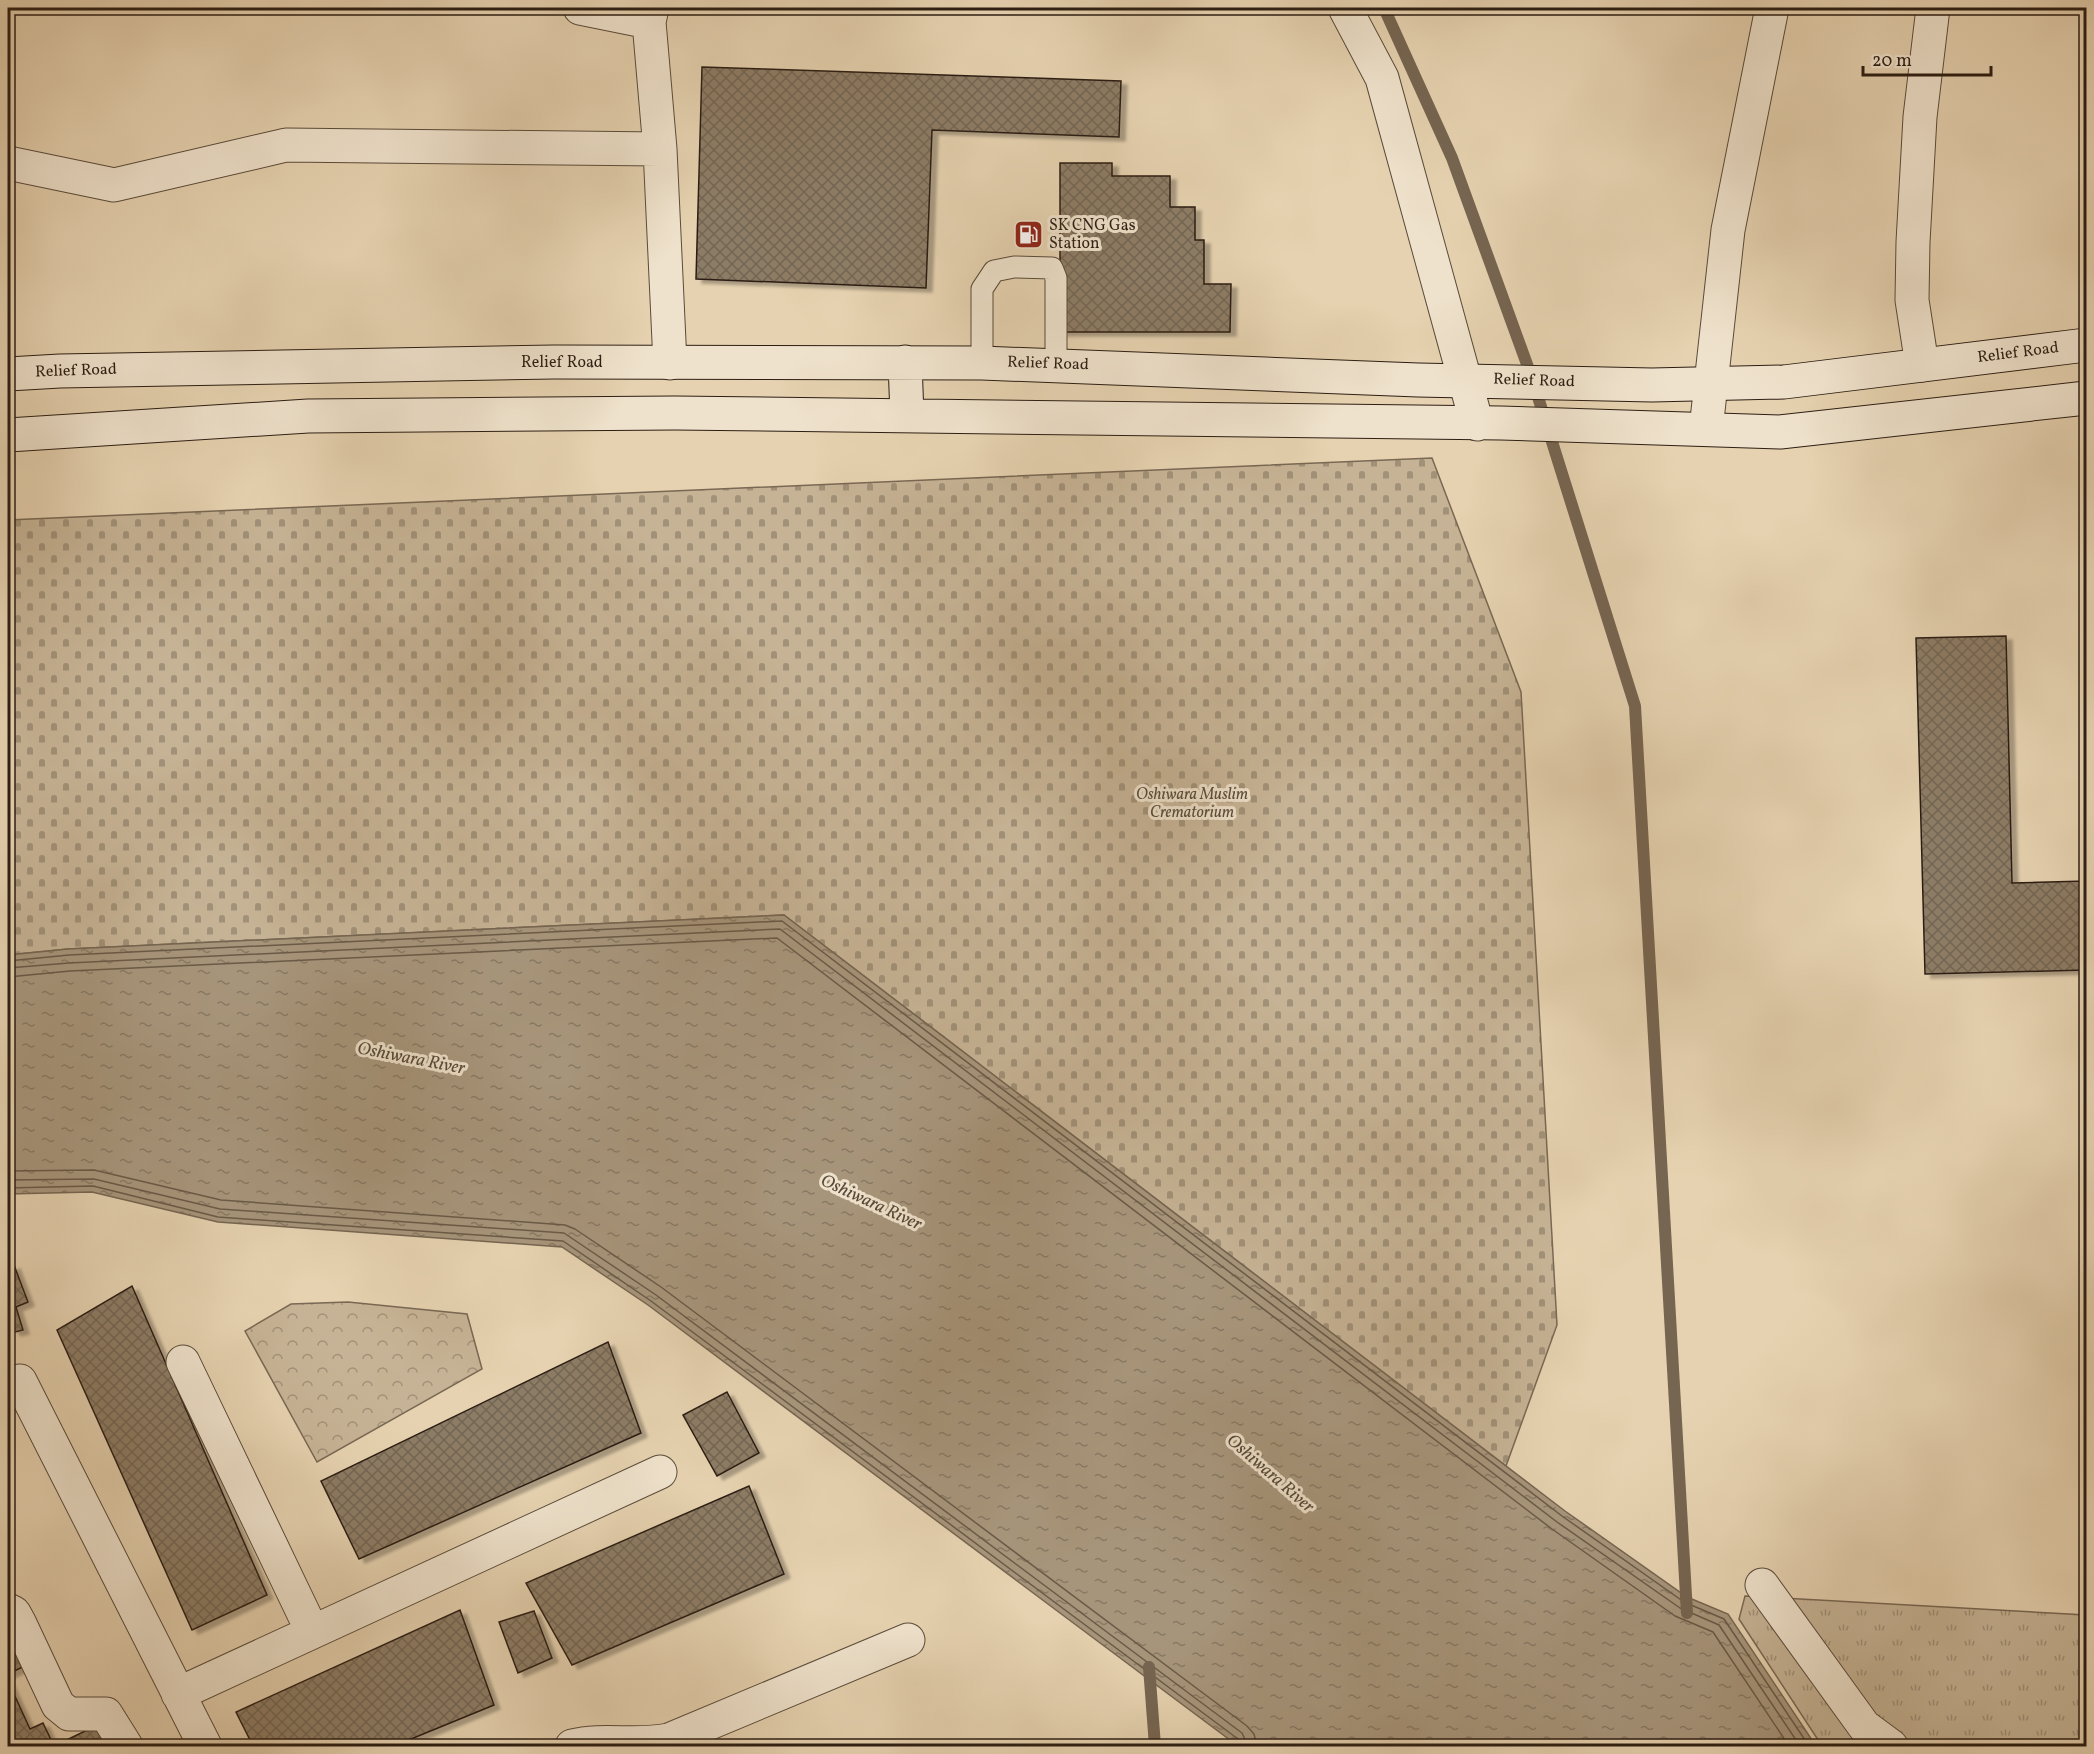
<svg xmlns="http://www.w3.org/2000/svg" width="2094" height="1754" viewBox="0 0 2094 1754" font-family="Vollkorn,serif">
<style>
.grass{fill:url(#grass-tufts);stroke:#796854;stroke-width:1.5}
.forest{fill:url(#forest-crowns);stroke:#796854;stroke-width:1.5}
.cemetery{fill:url(#cemetery-stones);stroke:#796854;stroke-width:1.5}
.water{fill:url(#water-ripples);stroke:#766551;stroke-width:1.5}
.lines{fill:none;stroke-linecap:round;stroke-linejoin:round}
.shore{stroke:#6a5a47;stroke-width:1.5}
.stream{stroke:#766551;stroke-width:12}
.building{fill:url(#building-cross-hatch);stroke:#2c1e13;stroke-width:1.5;filter:url(#shadow)}
.lane-casing{stroke:#5a4b3a;stroke-width:23}
.street-casing{stroke:#5a4b3a;stroke-width:35}
.secondary-casing{stroke:#2c1e13;stroke-width:35}
.lane{stroke:#efe2cc;stroke-width:21}
.street{stroke:#efe2cc;stroke-width:33}
.secondary{stroke:#efe2cc;stroke-width:33}
.labels{text-anchor:middle;dominant-baseline:central;stroke-width:6;stroke-linejoin:round;paint-order:stroke}
.poi-label{font-size:16px;fill:#2c1e13;stroke:#efe2cc;text-anchor:start}
.street-label{font-size:16px;fill:#2c1e13;stroke:#efe2cc}
.park-label{font-size:16px;font-style:italic;fill:#5a4b3a;stroke:#efe2cc}
.water-label{font-size:18px;font-style:italic;fill:#574837;stroke:#efe2cc}
</style>
<defs>
<pattern id="grass-tufts" width="24" height="20" patternUnits="userSpaceOnUse" patternTransform="scale(1.5)"><rect width="24" height="20" fill="#c6b395"/><path d="M3 7l-1-3M5 7V3M7 7l1-3M15 17l-1-3M17 17v-4M19 17l1-3" fill="none" stroke="#a19178"/></pattern>
<pattern id="forest-crowns" width="20" height="18" patternUnits="userSpaceOnUse" patternTransform="scale(1.5)"><rect width="20" height="18" fill="#c6b395"/><path d="M2 6a3 3 0 1 1 6 0M12 15a3 3 0 1 1 6 0" fill="none" stroke="#a19178"/></pattern>
<pattern id="cemetery-stones" width="16" height="16" patternUnits="userSpaceOnUse" patternTransform="scale(1.5)"><rect width="16" height="16" fill="#c6b395"/><path d="M2 7V4a2 2 0 0 1 4 0v3zM10 15v-3a2 2 0 0 1 4 0v3z" fill="#a19178"/></pattern>
<pattern id="water-ripples" width="26" height="14" patternUnits="userSpaceOnUse" patternTransform="scale(1.5)"><rect width="26" height="14" fill="#a7957b"/><path d="M2 4q2-2 4 0t4 0M15 11q2-2 4 0t4 0" fill="none" stroke="#887964"/></pattern>
<pattern id="building-cross-hatch" width="8" height="8" patternUnits="userSpaceOnUse" patternTransform="scale(1.5)"><rect width="8" height="8" fill="#8d7c65"/><path d="M0 0l8 8M0 8l8-8" fill="none" stroke="#736552"/></pattern>
<filter id="shadow"><feDropShadow dx="6" dy="4" stdDeviation="1.5" flood-color="#0004"/></filter>
</defs>
<rect width="100%" height="100%" fill="#e6d2b0"/>
<filter id="stains"><feTurbulence type="fractalNoise" baseFrequency=".00333" numOctaves="4"/><feColorMatrix values="0 0 0 0 .2 0 0 0 0 .09 0 0 0 0 .02 0 0 0 .5 -.17"/></filter>
<radialGradient id="worn" r=".72"><stop offset=".6" stop-color="#630" stop-opacity="0"/><stop offset="1" stop-color="#630" stop-opacity=".3"/></radialGradient>
<path class="grass" d="M1745 1596 2086 1615V1746H1822L1739 1619Z"/>
<path class="forest" d="M348 1302 467 1314 482 1369 317 1462 245 1331 291 1304Z"/>
<path class="cemetery" d="M1432 458 1521 692 1557 1325 1506 1466 784 915 68 949 8 955V520Z"/>
<path class="water" d="M784 915 1565 1511 1687 1597 1728 1614 1816 1746H1238L648 1305 562 1247 218 1222 92 1192 8 1194V955L68 949Z"/>
<g class="lines">
<path class="shore" d="M8 961 69 955 782 921 1562 1516 1684 1602 1724 1619 1809 1746
M8 968 69 963 780 929 1557 1522 1680 1608 1719 1625 1800 1746
M8 977 70 971 777 938 1552 1529 1675 1616 1713 1632 1789 1746
M8 1171 94 1170 221 1200 565 1225 575 1229 661 1287 1247 1726 1254 1734 1257 1746
M8 1180 94 1179 220 1209 564 1233 656 1295 1242 1733 1248 1746
M8 1188 93 1186 218 1217 563 1241 651 1301 1238 1739 1240 1746"/>
<path class="stream" d="M1384 8 1452 158 1532 378 1635 706 1687 1613
M1149 1667 1155 1746"/>
</g>
<path class="building" d="M702 67 1121 81 1119 137 932 130 926 288 696 279Z
M1060 163H1112V176H1170V207H1195V240H1204V284H1231L1230 332H1060Z
M2006 636 2012 883 2086 881V970L1925 974 1916 638Z
M14 1265 28 1302 16 1307 23 1330 15 1332 8 1323V1268Z
M132 1286 267 1595 192 1630 57 1330Z
M608 1342 641 1433 359 1559 321 1481Z
M727 1392 759 1453 717 1476 683 1415Z
M749 1486 784 1574 572 1665 526 1583Z
M460 1610 494 1705 394 1746H253L236 1712Z
M534 1611 552 1658 518 1673 499 1622Z
M8 1619 29 1664 8 1674Z
M8 1681 30 1729 43 1723 54 1746 104 1722 115 1746H10Z"/>
<g class="lines">
<defs>
<path id="lane" d="M982 363V289L994 271 1014 267 1052 268 1056 278V364"/>
<path id="street" d="M580 8 649 22
M652 8 649 22 660 149 670 363
M1345 8 1382 78 1477 424
M8 163 114 185 286 145 660 149
M1922 365 1912 300 1913 242 1920 117 1933 8
M1706 429 1728 230 1772 8
M183 1362 312 1631
M20 1381 205 1746
M1762 1585 1864 1726 1891 1746
M8 1610 14 1613 20 1624 58 1705 69 1714H106L126 1746
M178 1694 660 1472
M572 1746C604 1738 636 1747 669 1740L908 1640"/>
<path id="secondary" d="M905 362 907 416
M8 374 60 371 554 362 982 363 1418 380 1652 385 1784 382 2086 345
M8 435 308 416 675 413 1501 423 1780 432 2086 398"/>
</defs>
<use href="#lane" class="lane-casing"/>
<use href="#street" class="street-casing"/>
<use href="#secondary" class="secondary-casing"/>
<use href="#lane" class="lane"/>
<use href="#street" class="street"/>
<use href="#secondary" class="secondary"/>
</g>
<defs>
<symbol id="fuel-square" viewBox="-11 -11 22 22"><rect x="-9" y="-9" width="18" height="18" rx="4" fill="#8f2418" stroke="#efe2cc"/><path d="M-5.5-6h7V0h2V4h1.3V-2.5L3-4.5l.8-.8L6-3V5H2.5V1h-1V6h-7ZM-4.2-4.7v3.2H.2V-4.7Z" fill="#fff"/></symbol>
</defs>
<g fill-rule="evenodd">
<use href="#fuel-square" x="1012" y="218" width="33" height="33"/>
</g>
<g class="labels">
<g class="poi-label">
<text x="1049" y="226">SK CNG Gas<tspan x="1049" dy="18">Station</tspan></text>
</g>
<g class="street-label">
<text transform="translate(2018 353) rotate(-7)">Relief Road</text>
<text x="562" y="363">Relief Road</text>
<text transform="translate(1048 364) rotate(2)">Relief Road</text>
<text transform="translate(76 371) rotate(-2)">Relief Road</text>
<text transform="translate(1534 381) rotate(2)">Relief Road</text>
</g>
<g class="park-label">
<text x="1192" y="795">Oshiwara Muslim<tspan x="1192" dy="18">Crematorium</tspan></text>
</g>
<g class="water-label">
<text transform="translate(411 1059) rotate(11)">Oshiwara River</text>
<text transform="translate(871 1203) rotate(25)">Oshiwara River</text>
<text transform="translate(1270 1474) rotate(41)">Oshiwara River</text>
</g>
</g>
<rect width="2094" height="1754" fill="none" stroke="#e6d2b0" stroke-width="30"/>
<rect x="9" y="9" width="2076" height="1736" fill="none" stroke="#2c1e13" stroke-width="3"/>
<rect x="15" y="15" width="2064" height="1724" fill="none" stroke="#2c1e13" stroke-width="1.5"/>
<path d="M1863 66v9h128v-9" fill="none" stroke="#2c1e13" stroke-width="3"/>
<text x="1872" y="66" font-size="18" fill="#2c1e13" stroke="#efe2cc" stroke-width="4.5" paint-order="stroke">20 m</text>
<rect width="100%" height="100%" filter="url(#stains)"/>
<rect width="100%" height="100%" fill="url(#worn)"/>
</svg>
